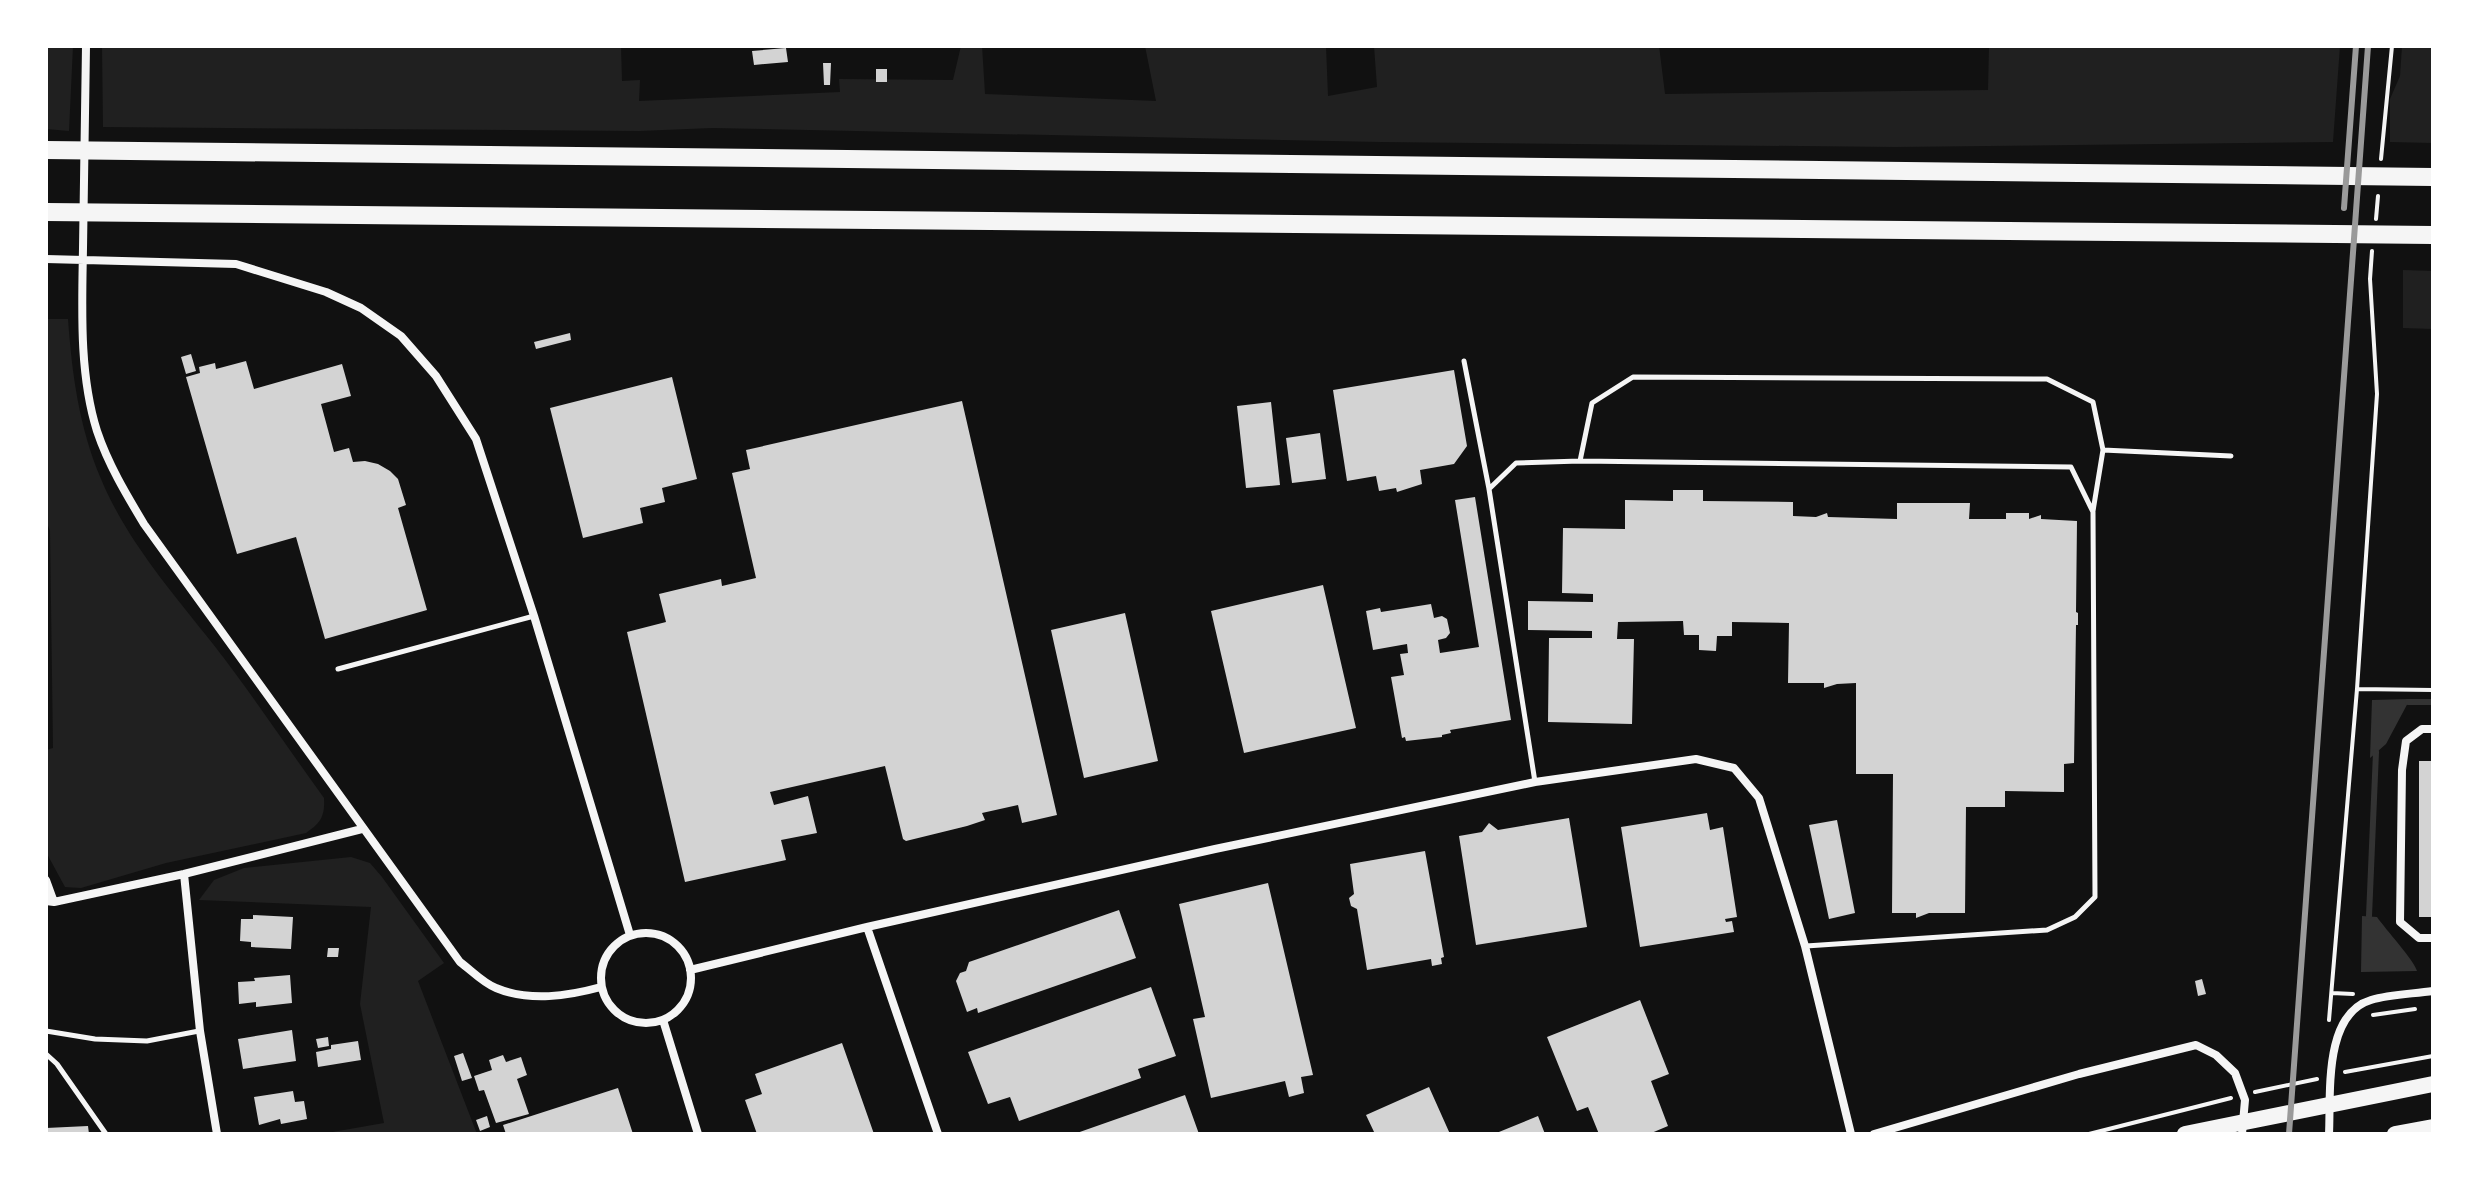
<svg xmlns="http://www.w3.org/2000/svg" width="2479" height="1180" viewBox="0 0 2479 1180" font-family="'Titillium Web',sans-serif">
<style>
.green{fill:#202020}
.water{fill:#333}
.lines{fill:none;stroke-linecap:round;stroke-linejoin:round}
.stream{stroke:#333;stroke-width:6}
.building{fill:#d3d3d3}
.path{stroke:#f5f5f5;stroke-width:4}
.service{stroke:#f5f5f5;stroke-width:5}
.minor{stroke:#f5f5f5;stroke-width:8}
.trunk{stroke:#f5f5f5;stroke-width:16}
.motorway{stroke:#f5f5f5;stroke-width:18}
.rail{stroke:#9a9a9a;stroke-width:6}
</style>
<rect width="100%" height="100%" fill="#111"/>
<path class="green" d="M46 46H73L69 131 46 129Z
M102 46H621L622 81 640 80 639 101 840 92 839 79 953 80 961 46H982L985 94 1156 101 1145 46H1326L1328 96 1377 87 1374 46H1659L1665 94 1988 90 1989 46H2340L2333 142 1895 147 1380 142 712 128 639 131 103 127Z
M2402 46H2433V143L2390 142V99L2400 76Z
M2403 270 2433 271V329L2403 328Z
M46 319H68C72 374 79 427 101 479 127 541 172 592 213 644 252 694 287 747 324 798 325 816 321 823 306 833L166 863 81 888 65 887 46 852V750L53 748 50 531 46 520Z
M351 857 370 863 382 877 444 963 418 981 477 1134H321L384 1123 360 1004 371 907 199 900 214 880 244 868Z"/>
<path class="water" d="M2410 699 2386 744 2370 758 2372 700Z
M2362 916 2377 917C2386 930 2414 960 2417 971L2361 972Z"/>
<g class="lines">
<path class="stream" d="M2408 702H2433
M2369 916 2376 752"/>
</g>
<path class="building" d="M786 48 788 62 754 65 752 51Z
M823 63H831L830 85H824Z
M876 69H887V82H876Z
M570 333 571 340 536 349 534 342Z
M191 354 196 371 186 374 181 357Z
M246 361 254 389 342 364 351 396 321 404 334 452 349 448 353 462 365 461 378 464 390 471 398 479 406 505 398 508 427 610 325 639 296 537 237 554 186 377 200 373 199 367 215 363 216 369Z
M1454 370 1467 446 1454 464 1420 470 1422 484 1397 492 1396 488 1379 491 1376 476 1347 481 1333 390Z
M672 377 697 479 662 488 665 502 640 508 643 523 583 538 550 408Z
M962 401 1057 815 1022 823 1018 805 982 813 985 820 967 826 906 841 903 839 885 766 770 792 774 805 808 796 817 833 781 840 786 860 685 882 627 632 666 622 659 594 721 579 722 586 756 578 732 473 750 469 746 450Z
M1271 402 1280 485 1246 488 1237 406Z
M1320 433 1326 479 1292 483 1286 438Z
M1673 490H1703V501L1793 502V516L1816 517 1827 513 1828 517 1897 519V503H1970L1969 519H2006V513H2029V519L2041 515V519L2077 521 2076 612 2078 613V625H2076L2074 763 2064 764V792L2005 791V807H1966L1965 913H1929L1916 918V913H1892L1893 774H1856V683L1837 684 1824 688V683H1788L1789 623 1732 622V636H1717L1716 651 1699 650V635H1684L1683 621 1618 622 1617 639H1634L1632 724 1548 722 1549 638H1592V631L1528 630V601L1593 602V594L1562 593 1563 528 1625 529V500L1673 501Z
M1475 497 1511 720 1450 730 1451 733 1442 735V737L1406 741 1405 737 1402 738 1391 677 1404 675 1400 654 1408 653 1407 644 1373 650 1366 611 1380 608 1381 612 1431 604 1434 618 1442 616 1447 619 1450 633 1446 638 1438 640 1440 653 1479 647 1455 500Z
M1323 585 1356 728 1244 753 1211 611Z
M1125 613 1158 761 1084 778 1051 630Z
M2419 761H2433V917H2419Z
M1707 813 1710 830 1723 827 1737 917 1725 919 1726 922 1732 921 1734 932 1640 947 1621 827Z
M1569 818 1587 927 1476 945 1459 836 1482 832 1489 823 1498 830Z
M1837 820 1855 913 1829 919 1809 825Z
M1425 851 1444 957 1441 958 1442 964 1432 966 1431 959 1367 970 1357 909 1351 906 1349 898 1354 894 1350 864Z
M1268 883 1313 1075 1301 1077 1304 1093 1289 1097 1285 1081 1211 1098 1193 1019 1205 1017 1179 904Z
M1119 910 1136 958 978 1013 977 1008 967 1012 956 981 960 973 966 971 969 962Z
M253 915 293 917 291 949 251 947V942L240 941 241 919H253Z
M328 948H339L338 957H327Z
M290 975 292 1003 256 1007V1002L239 1004 238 982 255 981 254 978Z
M2202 979 2206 994 2198 996 2195 981Z
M1151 987 1176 1056 1138 1069 1141 1078 1019 1121 1010 1097 988 1104 968 1052Z
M1640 1000 1669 1074 1651 1081 1668 1126 1649 1134H1599L1588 1107 1577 1111 1547 1037Z
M292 1030 296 1061 243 1069 238 1039Z
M328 1037 329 1046 318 1048 316 1039Z
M358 1041 361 1060 318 1067 316 1052 331 1049V1045Z
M842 1043 874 1134H757L745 1100 762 1094 755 1074Z
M463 1053 472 1078 462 1081 454 1056Z
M503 1055 506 1062 521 1057 527 1075 517 1079 529 1114 496 1123 484 1090 479 1091 474 1076 492 1070 489 1060Z
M1429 1087 1450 1134H1375L1366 1115Z
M618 1088 633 1134H506L503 1125Z
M293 1091 295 1102 304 1101 307 1119 281 1124 280 1119 259 1125 254 1097Z
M1185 1095 1199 1134H1074Z
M487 1116 490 1127 480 1131 476 1120Z
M1538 1116 1545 1134H1494Z
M88 1126 89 1134H46V1128Z"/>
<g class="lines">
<path class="path" d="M2381 159 2392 46
M2376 219 2378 196
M2357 689 2433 690
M2332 993 2353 994
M2373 1015 2415 1009
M2329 1020 2357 689 2377 394 2370 279 2372 251
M2345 1072 2433 1056
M2255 1092 2317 1079
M2089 1134 2231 1098"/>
<path class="service" d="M1464 361 1489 489 1535 782
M2103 450 2231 456
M1580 461 1592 403 1633 377 2047 379 2093 402 2103 450 2093 511
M1489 489 1516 463 1580 461 2071 467 2093 512 2095 897 2075 917 2047 930 1806 946
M338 669 534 616
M46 1031 95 1039 147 1041 199 1031
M46 1054 57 1064 106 1134"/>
<path class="minor" d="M86 46C85 113 84 181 83 248 82 308 79 374 97 431 108 464 126 494 144 524L460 962C471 970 483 983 496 988 530 1002 568 996 601 987
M46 259 236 264 326 292 361 308 401 336 436 376 476 439 534 616 630 935
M2433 729H2422L2406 741 2402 770 2400 922 2419 938H2433
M184 874 200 1031 217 1134
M46 880 54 902
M46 901 54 902 184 874 362 829
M867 927 938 1134
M601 978a45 45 0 1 1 90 0a45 45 0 1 1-90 0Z
M690 970 867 927 1215 849 1535 782 1696 759 1734 768 1759 798 1805 946 1851 1134
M663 1020 698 1134
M1874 1134 2079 1074 2196 1045 2216 1055 2235 1073 2245 1100 2242 1134
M2329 1134C2331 1095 2323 1014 2371 1000 2390 994 2413 994 2433 991"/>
<path class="trunk" d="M2185 1134 2433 1084
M2395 1134 2433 1127"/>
<path class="motorway" d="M46 150 2433 177
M46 212 2433 235"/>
<path class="rail" d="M2344 208 2356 46
M2289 1134 2368 46"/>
</g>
<rect width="2479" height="1180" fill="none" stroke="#ffffff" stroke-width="96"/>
</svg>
